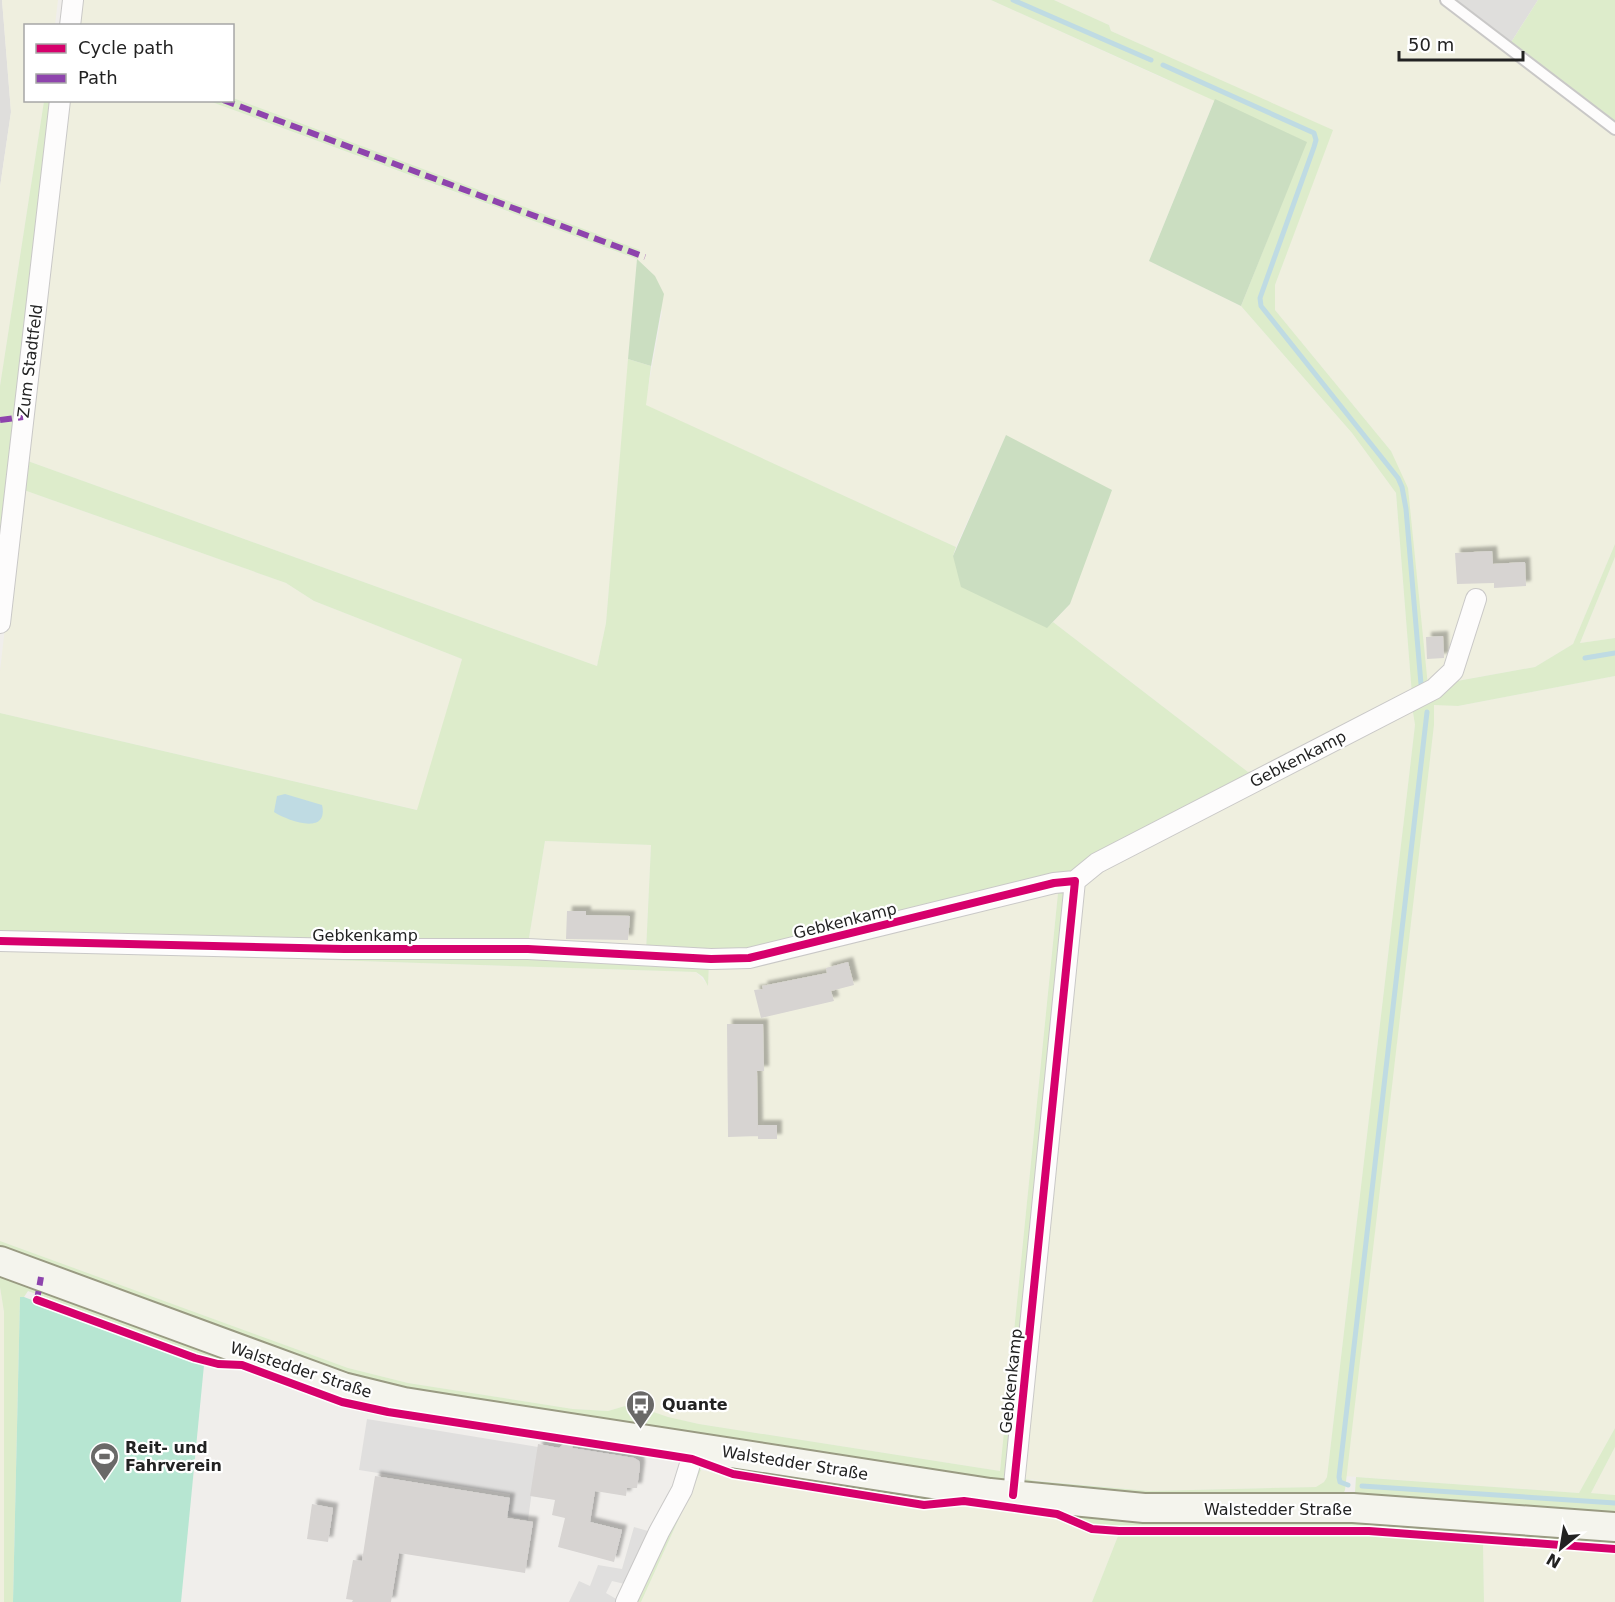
<svg xmlns="http://www.w3.org/2000/svg" width="1615" height="1602" viewBox="0 0 1615 1602" font-family="'DejaVu Sans',sans-serif">
<style>
.residential{fill:#dfdedc}
.farmland{fill:#efefdf}
.grass{fill:#ddeccb}
.forest{fill:#cbdec1}
.pitch{fill:#b7e6d2}
.parking{fill:#e0dfde}
.water{fill:#bfdbe3}
.lines{fill:none;stroke-linecap:round;stroke-linejoin:round}
.stream{stroke:#bfdbe3;stroke-width:5}
.building{fill:#d7d4d2;filter:url(#shadow)}
.lane-casing{stroke:#c9c8c7;stroke-width:14}
.street-casing{stroke:#c9c8c7;stroke-width:22}
.secondary-casing{stroke:#999a82;stroke-width:32}
.lane{stroke:#fdfcfc;stroke-width:10}
.street{stroke:#fdfcfc;stroke-width:20}
.secondary{stroke:#f4f4ed;stroke-width:28}
.quiet{stroke:#8e44ad;stroke-width:6;stroke-dasharray:12 6;stroke-linecap:butt}
.cycleway-casing{stroke:#fff;stroke-width:11}
.cycleway{stroke:#d6006c;stroke-width:8}
.labels{text-anchor:middle;dominant-baseline:central;stroke-width:4.5;stroke-linejoin:round;paint-order:stroke}
.street-label{font-size:16px;fill:#222;stroke:#fff}
.poi-label{font-size:16px;font-weight:bold;fill:#222;stroke:#fff;text-anchor:start}
</style>
<defs>
<filter id="shadow"><feDropShadow dx="5" dy="-5" stdDeviation="1.5" flood-color="#0004"/></filter>
</defs>
<rect width="100%" height="100%" fill="#f0eeeb"/>
<path class="residential" d="M0 0H2L11 112 0 187Z
M1453 0H1538L1510 44Z"/>
<path class="farmland" d="M2 0H58L55 25 26 26V100L44 101 0 386V187L11 112Z
M80 0H991L1165 79 1215 99 1149 261 1241 306 1352 433 1396 493 1412 695 1266 768 1248 772 1053 622 1070 604 1006 435 956 547 645 405 662 312 637 260 606 623 597 666 25 460 67 101H209L636 259 640 250 233 98 232 26 77 25Z
M1054 0H1438L1615 134V544L1573 644 1535 667 1428 686 1391 451 1275 310V285L1332 130 1111 31 1109 25Z
M21 489 286 583 314 601 462 659 418 810 0 713V671Z
M1615 557V638L1580 643Z
M1615 676V1428L1579 1493 1345 1476 1434 725V704L1458 706Z
M1412 706 1415 725 1327 1477 1324 1482 1317 1487 1150 1491 1026 1479 1018 1471 1081 894 1088 880 1100 868Z
M545 841 651 845 646 951 528 944Z
M1054 889 1058 892 1000 1471 699 1424 667 1417 639 1407 625 1406 608 1411 573 1409 408 1383 348 1368 0 1241V945L161 950 174 955 696 972 708 985 709 963Z
M0 1287 4 1312V1602H0Z
M1615 1447V1495L1591 1493Z
M701 1470 733 1477 923 1509 961 1506 1065 1520 1092 1533 1118 1536 1092 1602H641Z
M1483 1542 1615 1553V1602H1484Z"/>
<path class="grass" d="M991 0H1054L1109 25 1111 31 1333 130 1275 285V310L1391 451 1408 488 1428 686 1412 695 1396 493 1352 433 1241 306 1306 142Z
M1538 0H1615V125L1510 44Z
M233 98 640 250 637 259 209 101 232 100Z
M44 101H56L0 571V386Z
M628 359 651 366 646 405 956 547 953 556 1047 627 1053 622 1248 772 1266 768 1070 874 747 954 646 951 651 845 545 841 528 944 0 937V713L417 810 462 659 314 601 286 583 21 489 25 460 597 666 606 623Z
M1615 544V557L1580 643 1615 638V676L1458 706 1434 705V725L1345 1490 1341 1499 1025 1492 1018 1471 1026 1479 1036 1481 1150 1491 1316 1487 1324 1482 1327 1477 1415 725 1412 706 1446 683 1535 667 1573 644Z
M1054 889 1066 891 1007 1482 405 1394 0 1254V1241L348 1368 408 1383 573 1409 608 1411 625 1406 639 1407 668 1417 699 1424 1000 1471 1058 893Z
M161 950 709 963 708 986 703 977 696 972 174 955Z
M0 1270 234 1359 208 1358 196 1355 28 1291 24 1297H20L13 1602H4V1312L0 1287Z
M1615 1428V1447L1591 1493 1615 1495V1520L1358 1498 1355 1492 1356 1477 1579 1493Z
M716 1465 953 1495 926 1500 735 1470Z
M694 1466 701 1470 641 1602H631Z
M1067 1514 1329 1516 1615 1535V1544L1368 1528 1115 1527 1092 1526Z
M1369 1535 1483 1542 1484 1602H1092L1118 1536Z"/>
<path class="forest" d="M1215 99 1307 142 1241 306 1149 261Z
M637 259 655 276 664 294 651 366 628 359Z
M1006 435 1112 490 1070 604 1047 628 961 587 953 556Z"/>
<path class="pitch" d="M20 1297H24L204 1365 181 1602H13Z"/>
<path class="parking" d="M367 1419 538 1447 528 1520 507 1516 510 1494 359 1470Z
M634 1527 648 1531 629 1585 612 1581 606 1593 618 1600 617 1602H569L579 1581 590 1586 598 1565 622 1569Z"/>
<path class="water" d="M285 794 322 805C329 836 288 821 274 812L277 796Z"/>
<g class="lines">
<path class="stream" d="M1013 0 1151 60
M1163 65 1314 133 1316 140 1314 147 1260 298 1261 306 1398 478 1402 487 1406 509 1421 684
M1585 658 1615 653
M1348 1485 1340 1482 1339 1477 1427 712
M1362 1486 1615 1503"/>
</g>
<path class="building" d="M1492 551 1493 564 1525 562 1526 586 1494 588V583L1457 584 1455 553Z
M1443 636 1444 658 1427 659 1426 637Z
M567 911H586V915L630 916 628 940 566 939Z
M848 962 854 985 831 991 834 1001 761 1018 754 990 763 989 762 986 827 973 826 968Z
M727 1024H763L764 1071H757L758 1136 728 1137Z
M758 1125H777V1139H758Z
M538 1444 559 1448 564 1444 573 1445 572 1448 634 1458 639 1461 640 1466 637 1488H627L626 1496 595 1491 590 1522 622 1530 614 1562 558 1547 565 1518 552 1515 555 1500 530 1496Z
M375 1476 510 1498 507 1518 533 1522 525 1573 399 1553 391 1602H352L353 1600 346 1599 353 1560 362 1561Z
M312 1504 333 1508 328 1542 307 1539Z"/>
<g class="lines">
<defs>
<path id="lane" d="M1446 0 1615 129"/>
<path id="street" d="M70 26 73 0
M0 623 60 100
M1075 881 1097 863 1434 689 1453 671 1476 599
M0 941 344 949H528L711 959 749 958 1054 883 1075 881 1013 1495
M626 1602 659 1532 682 1490 695 1448"/>
<path id="secondary" d="M0 1261 343 1387 404 1402 467 1412 990 1493 1144 1508H1353L1615 1527"/>
</defs>
<use href="#lane" class="lane-casing"/>
<use href="#street" class="street-casing"/>
<use href="#secondary" class="secondary-casing"/>
<use href="#lane" class="lane"/>
<use href="#street" class="street"/>
<use href="#secondary" class="secondary"/>
<path class="quiet" d="M223 100 645 257
M0 420 23 417
M40 1301 37 1300 41 1277"/>
<defs>
<path id="cycleway" d="M0 941 344 949H528L711 959 749 958 1054 883 1075 881 1013 1495
M37 1300 195 1358 218 1364 242 1365 342 1402 388 1412 667 1455 692 1459 733 1474 924 1505 964 1501 1057 1514 1092 1529 1119 1531H1369L1615 1549"/>
</defs>
<use href="#cycleway" class="cycleway-casing"/>
<use href="#cycleway" class="cycleway"/>
</g>
<defs>
<symbol id="bus-pin" viewBox="-11 -11 22 30"><path d="M0 17L-7.5 6A9.5 9.5 0 1 1 7.5 6Z" fill="#6a6968" stroke="#fff"/><path d="M-5-6H5V4H4V6H2V4H-2V6H-4V4H-5ZM-3.5-4V0h7V-4ZM-3.5 1.2v1.5H-2V1.2ZM2 1.2v1.5H3.5V1.2Z" fill="#fff"/></symbol>
<symbol id="stadium-pin" viewBox="-11 -11 22 30"><path d="M0 17L-7.5 6A9.5 9.5 0 1 1 7.5 6Z" fill="#6a6968" stroke="#fff"/><path d="M0-5a6.5 5 0 1 0 0 10a6.5 5 0 1 0 0-10ZM-3.5-1.8h7v3.6h-7Z" fill="#fff"/></symbol>
</defs>
<g fill-rule="evenodd">
<use href="#bus-pin" x="624" y="1388" width="33" height="45"/>
<use href="#stadium-pin" x="88" y="1440" width="33" height="45"/>
</g>
<g class="labels">
<g class="street-label">
<text transform="translate(30 361) rotate(-83)">Zum Stadtfeld</text>
<text transform="translate(1298 759) rotate(-27)">Gebkenkamp</text>
<text transform="translate(845 921) rotate(-14)">Gebkenkamp</text>
<text x="365" y="935">Gebkenkamp</text>
<text transform="translate(301 1370) rotate(18)">Walstedder Straße</text>
<text transform="translate(1011 1381) rotate(-84)">Gebkenkamp</text>
<text transform="translate(795 1463) rotate(9)">Walstedder Straße</text>
<text x="1278" y="1509">Walstedder Straße</text>
</g>
<g class="poi-label">
<text x="662" y="1404">Quante</text>
<text x="125" y="1447">Reit- und<tspan x="125" dy="18">Fahrverein</tspan></text>
</g>
</g>
<rect x="24" y="24" width="210" height="78" fill="#ffffff" stroke="#a7a7a7" stroke-width="1.5"/>
<rect x="36" y="44" width="30" height="9" fill="#d6006c" stroke="#a7a7a7" stroke-width="1.5"/>
<text x="78" y="54" font-size="18" fill="#222222">Cycle path</text>
<rect x="36" y="74" width="30" height="9" fill="#8e44ad" stroke="#a7a7a7" stroke-width="1.5"/>
<text x="78" y="84" font-size="18" fill="#222222">Path</text>
<g transform="translate(1561 1548) rotate(210)" stroke="#ffffff" stroke-width="4.5" paint-order="stroke">
<path d="M0-4.5L10 22L0 15L-10 22Z" fill="#222222"/>
<text y="-9" font-size="16" font-weight="bold" text-anchor="middle" fill="#222222">N</text>
</g>
<path d="M1399 51v9h124v-9" fill="none" stroke="#222222" stroke-width="3"/>
<text x="1408" y="51" font-size="18" fill="#222222" stroke="#ffffff" stroke-width="4.5" paint-order="stroke">50 m</text>
</svg>
